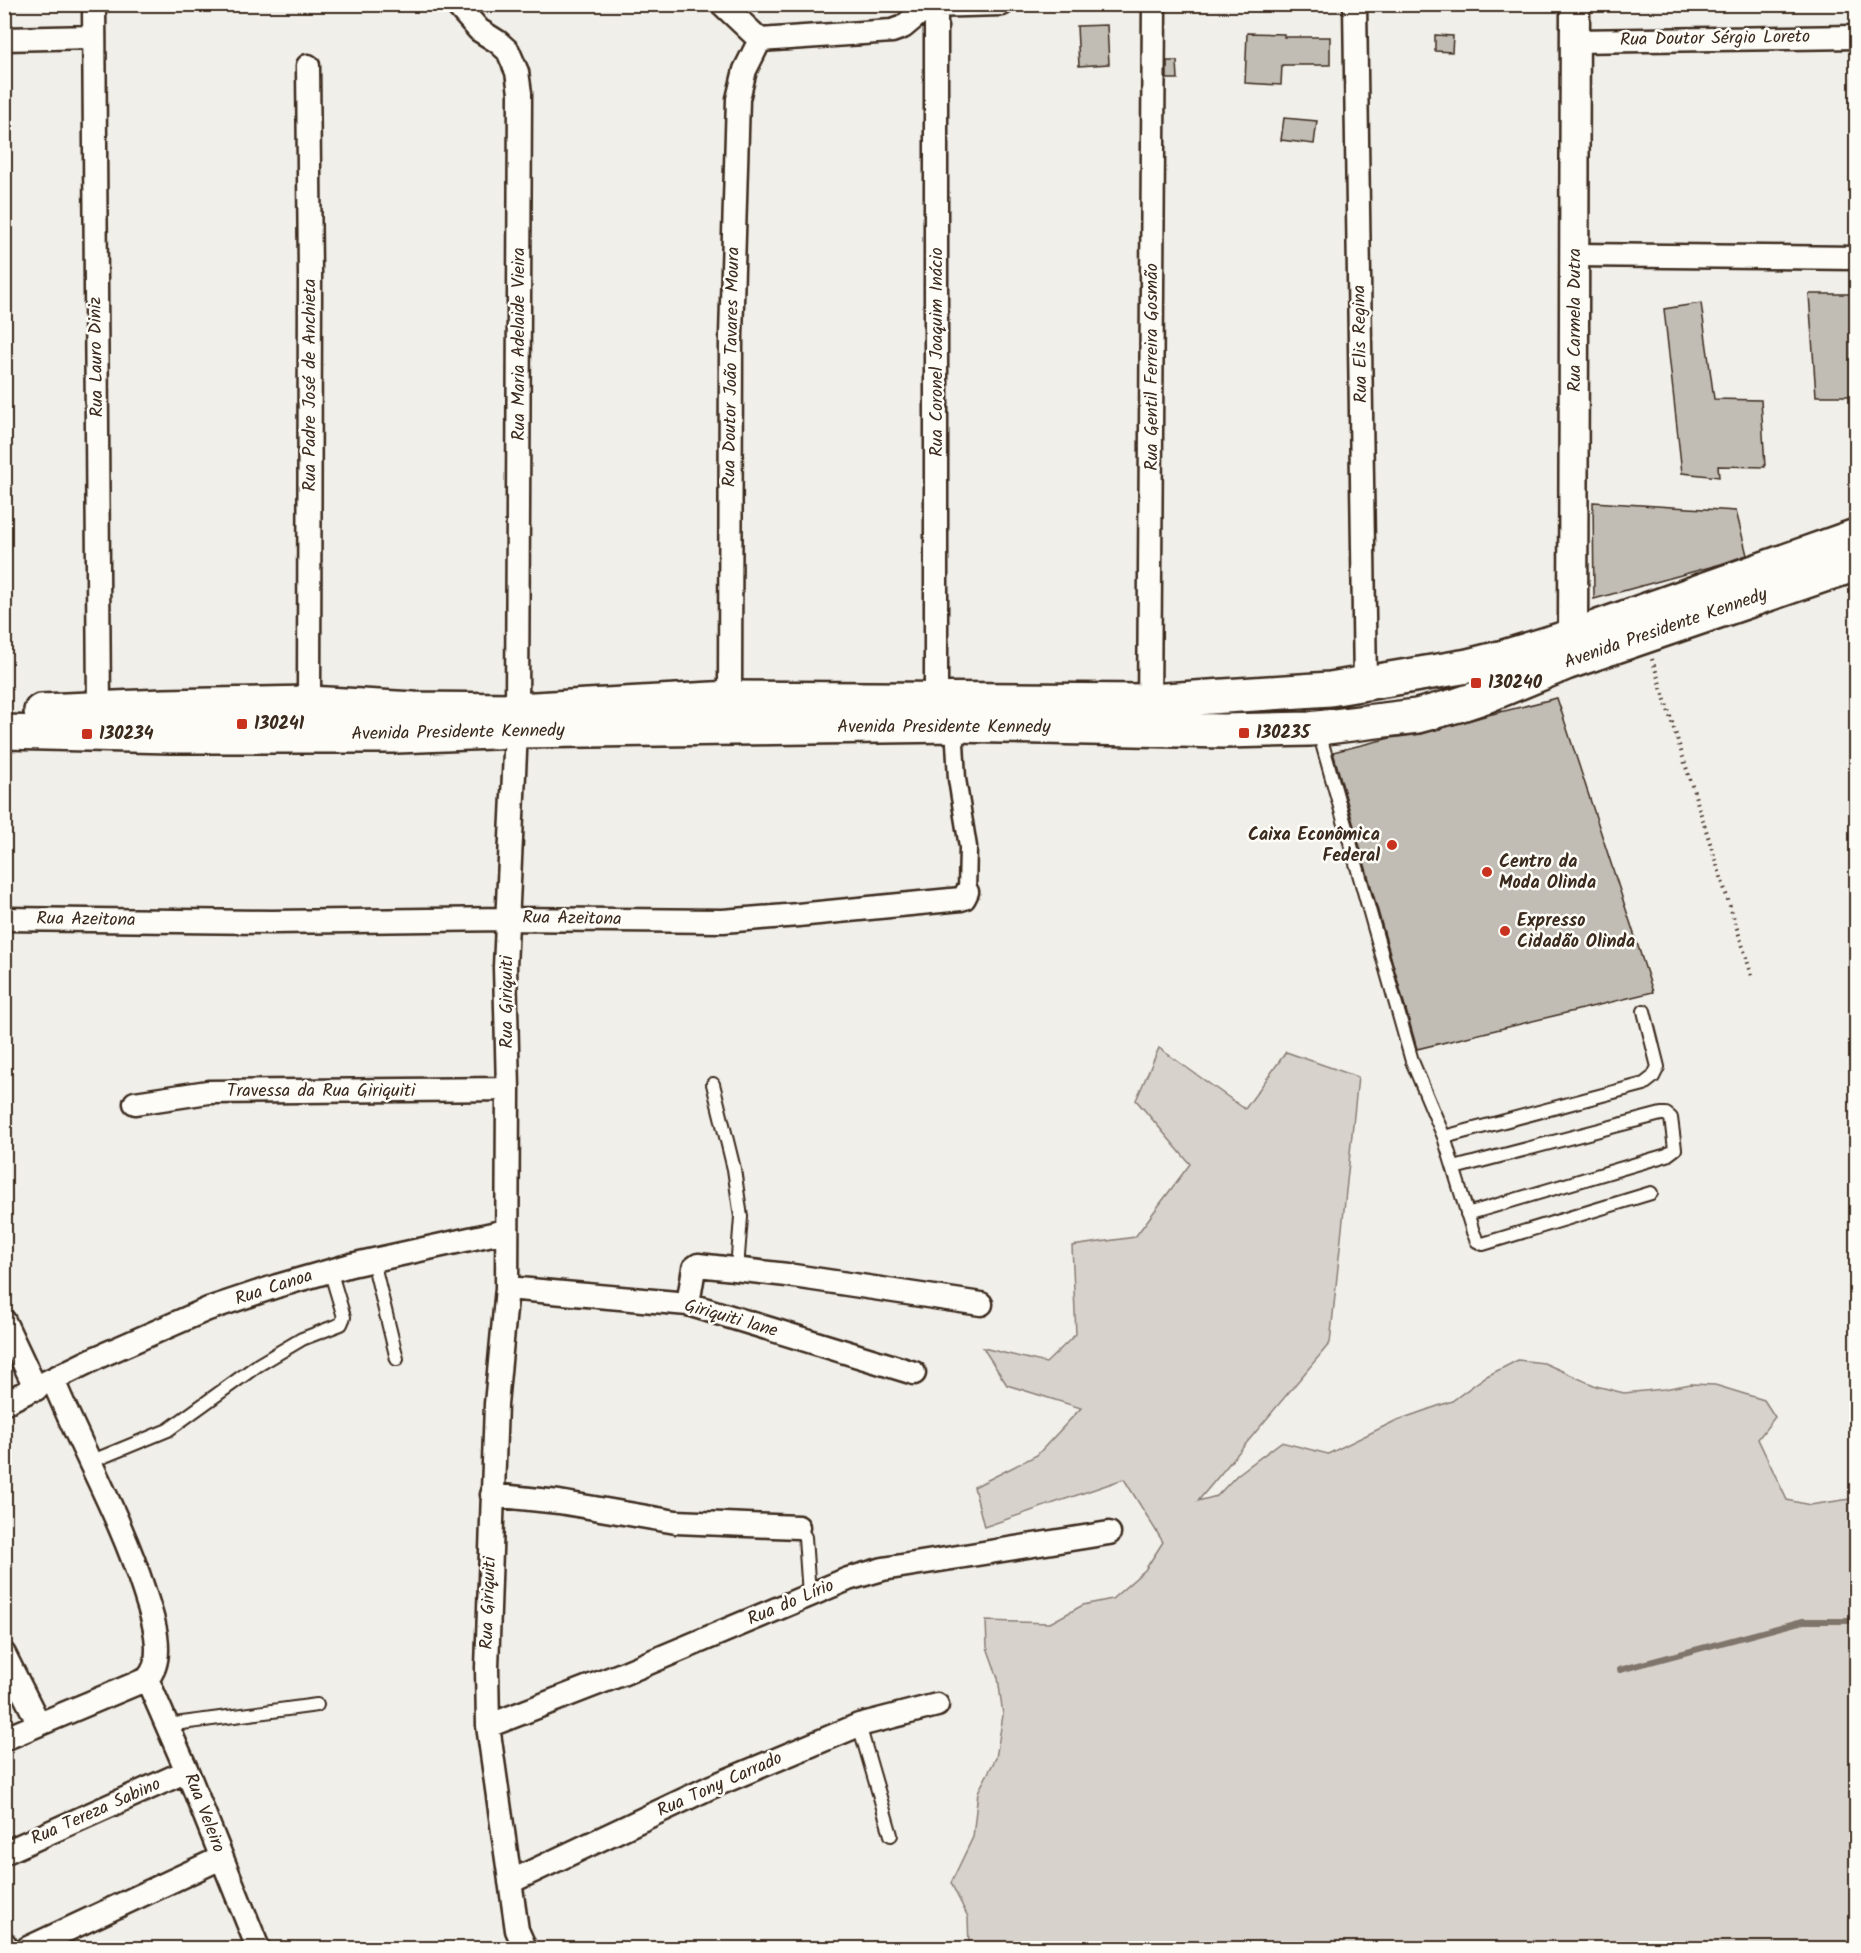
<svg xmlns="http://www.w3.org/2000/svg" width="1861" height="1953" viewBox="0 0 1861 1953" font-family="Kalam,sans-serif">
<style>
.green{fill:#d7d2cc;stroke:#897e75;stroke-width:1.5}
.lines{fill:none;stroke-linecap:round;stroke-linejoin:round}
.stream{stroke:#80746b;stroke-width:6}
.building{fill:#c1bcb4;stroke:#3b2a1e;stroke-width:1.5}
.service-casing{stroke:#3b2a1e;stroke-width:16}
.pedestrian-casing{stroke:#3b2a1e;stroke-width:21}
.minor-casing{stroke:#3b2a1e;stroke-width:27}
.tertiary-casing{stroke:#3b2a1e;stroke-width:33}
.primary-casing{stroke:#3b2a1e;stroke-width:38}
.path{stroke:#3b2a1e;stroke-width:4;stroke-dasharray:1.5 4.5;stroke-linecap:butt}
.service{stroke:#fdfcf7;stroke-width:12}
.pedestrian{stroke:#fdfcf7;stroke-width:16}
.minor{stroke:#fdfcf7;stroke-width:22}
.tertiary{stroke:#fdfcf7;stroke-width:28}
.primary{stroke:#fdfcf7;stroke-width:33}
.poi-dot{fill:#c8321e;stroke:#fdfcf7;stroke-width:2}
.labels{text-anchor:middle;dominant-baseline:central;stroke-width:5;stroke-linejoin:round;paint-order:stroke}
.street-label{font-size:18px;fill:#3b2a1e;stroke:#fdfcf7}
.poi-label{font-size:18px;font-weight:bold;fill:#3b2a1e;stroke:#fdfcf7;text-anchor:start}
</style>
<rect width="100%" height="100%" fill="#f1efea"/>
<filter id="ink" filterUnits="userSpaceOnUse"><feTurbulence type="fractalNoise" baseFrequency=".0167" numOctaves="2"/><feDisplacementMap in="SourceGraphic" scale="12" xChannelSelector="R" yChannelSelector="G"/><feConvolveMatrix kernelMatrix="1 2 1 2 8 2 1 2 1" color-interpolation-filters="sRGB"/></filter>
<g filter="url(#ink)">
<path class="green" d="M1159 1048 1245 1109 1286 1052 1358 1077 1330 1343 1198 1501 1217 1496 1237 1475 1281 1442 1328 1454 1395 1421 1452 1401 1485 1377 1518 1360 1544 1363 1596 1386 1624 1393 1664 1389 1691 1384 1715 1385 1764 1400 1775 1417 1758 1439 1787 1500 1810 1505 1850 1499 1856 1476V1948H969L968 1917 951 1883 973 1837 978 1792 996 1758 1003 1715 998 1678 987 1647 986 1621 1050 1623 1083 1605 1112 1599 1145 1570 1163 1542 1124 1479 984 1527 974 1487 1037 1455 1081 1408 1007 1385 983 1348 1046 1363 1076 1334 1072 1246 1135 1237 1190 1164 1136 1100Z"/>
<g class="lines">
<path class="stream" d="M1620 1670 1803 1621H1856"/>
</g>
<path class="building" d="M1107 25 1109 64 1079 66 1077 26Z
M1247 33 1284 34V37H1330V65H1282L1281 85 1245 83Z
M1435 35 1453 36 1452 52 1435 51Z
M1167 61H1177L1178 79H1167Z
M1284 118 1317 121 1314 144 1281 140Z
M1809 294H1857V396H1816Z
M1701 303 1714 399 1761 400 1765 467 1718 466 1719 477 1682 473 1664 309Z
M1593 502 1736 511 1747 555 1721 564 1594 599Z
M1557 698 1653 992 1417 1049 1333 752 1390 738 1422 734 1488 715Z"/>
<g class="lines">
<defs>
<path id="service" d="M1318 729 1412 1061 1444 1137 1473 1232 1477 1241 1483 1244 1651 1193
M713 1084 734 1169 741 1217 737 1269
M1444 1137 1644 1084 1653 1077 1658 1067 1644 1011
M1454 1168 1661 1114H1666L1671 1118 1675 1149 1667 1155 1467 1214
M373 1261 397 1359
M90 1462 168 1430 258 1365 302 1339 341 1324 344 1317 330 1270
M798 1527 805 1537 809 1595
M167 1725 317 1705
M859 1725 891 1835"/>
<path id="pedestrian" d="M954 725 957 779 968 847 967 892"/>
<path id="minor" d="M94 4 99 710
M456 4 479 30 498 42 508 51 517 72 520 93 517 710
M722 4 760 40
M1355 4 1365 684
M4 39 94 37
M760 40 892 31 903 27 928 6 1002 4
M1574 41 1856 37
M308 66 310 275 309 703
M1575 255 1856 258
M730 698 731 336 738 99 745 70 760 40
M936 698V6
M1149 714 1154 4
M516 731 505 967 508 1089 507 1288 496 1404 487 1668 488 1726 517 1930 525 1948
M4 919 272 922 507 919 723 921 798 915 961 899 964 898 967 892
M135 1103 208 1092 508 1089
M507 1288 688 1304 914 1373
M688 1304 694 1268 698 1265 787 1275 981 1304
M4 1321 36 1389
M4 1403 98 1357 208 1309 277 1286 351 1265 506 1231
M492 1495 559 1502 676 1522 798 1527
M4 1654 39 1724
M147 1679 187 1771 258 1948
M488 1726 622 1674 848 1579 883 1569 1109 1533
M4 1739 147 1679C155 1670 157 1661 157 1649 157 1629 150 1610 144 1591 121 1518 82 1451 53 1380
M4 1853 187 1771
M510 1882 711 1787 859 1725 937 1705
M4 1943 7 1948
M28 1948 221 1858"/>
<path id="tertiary" d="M1573 636 1575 4"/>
<path id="primary" d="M41 711 164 706 309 703 414 709 517 710 730 698 1150 701 1330 689 1468 666 1504 657 1573 636 1856 536
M4 732 171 736H397L516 731 954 725 1223 731 1310 729 1417 716 1458 705 1488 695 1566 663 1856 564"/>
</defs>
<use href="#service" class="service-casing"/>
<use href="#pedestrian" class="pedestrian-casing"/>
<use href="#minor" class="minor-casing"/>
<use href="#tertiary" class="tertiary-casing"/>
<use href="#primary" class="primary-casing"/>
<path class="path" d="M1652 659 1752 976"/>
<use href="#service" class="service"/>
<use href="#pedestrian" class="pedestrian"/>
<use href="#minor" class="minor"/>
<use href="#tertiary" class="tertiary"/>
<use href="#primary" class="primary"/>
</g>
</g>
<g class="poi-dot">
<rect x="1470" y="677" width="12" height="12" rx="3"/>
<rect x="236" y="718" width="12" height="12" rx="3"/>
<rect x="1238" y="727" width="12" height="12" rx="3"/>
<rect x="81" y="728" width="12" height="12" rx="3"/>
<circle cx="1392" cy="845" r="6"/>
<circle cx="1487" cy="872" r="6"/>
<circle cx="1505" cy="931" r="6"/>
</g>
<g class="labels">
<g class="street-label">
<text transform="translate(1715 39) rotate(-1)">Rua Doutor Sérgio Loreto</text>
<text transform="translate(1575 320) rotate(-90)">Rua Carmela Dutra</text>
<text transform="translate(519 344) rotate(-90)">Rua Maria Adelaide Vieira</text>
<text transform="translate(1361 344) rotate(-91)">Rua Elis Regina</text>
<text transform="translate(937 352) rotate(-90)">Rua Coronel Joaquim Inácio</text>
<text transform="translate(97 357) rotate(-91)">Rua Lauro Diniz</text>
<text transform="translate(732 367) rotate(-89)">Rua Doutor João Tavares Moura</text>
<text transform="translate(1152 367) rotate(-90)">Rua Gentil Ferreira Gosmão</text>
<text transform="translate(310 385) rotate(-90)">Rua Padre José de Anchieta</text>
<text transform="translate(1666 629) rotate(-19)">Avenida Presidente Kennedy</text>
<text x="944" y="727">Avenida Presidente Kennedy</text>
<text transform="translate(458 733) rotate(-1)">Avenida Presidente Kennedy</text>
<text transform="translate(572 919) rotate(1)">Rua Azeitona</text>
<text transform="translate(86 920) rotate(1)">Rua Azeitona</text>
<text transform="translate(507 1002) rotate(-90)">Rua Giriquiti</text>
<text x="321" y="1091">Travessa da Rua Giriquiti</text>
<text transform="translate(274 1288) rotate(-18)">Rua Canoa</text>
<text transform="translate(731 1319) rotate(16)">Giriquiti lane</text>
<text transform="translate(489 1603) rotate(-88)">Rua Giriquiti</text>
<text transform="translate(791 1603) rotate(-23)">Rua do Lírio</text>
<text transform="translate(720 1785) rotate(-24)">Rua Tony Carrado</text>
<text transform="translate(96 1812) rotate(-24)">Rua Tereza Sabino</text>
<text transform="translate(204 1813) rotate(69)">Rua Veleiro</text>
</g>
<g class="poi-label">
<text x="1488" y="683">130240</text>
<text x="254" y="724">130241</text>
<text x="1256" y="733">130235</text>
<text x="99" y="734">130234</text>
<text x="1380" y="835" text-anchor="end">Caixa Econômica<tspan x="1380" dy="21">Federal</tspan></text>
<text x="1499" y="862">Centro da<tspan x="1499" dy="21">Moda Olinda</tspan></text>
<text x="1517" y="921">Expresso<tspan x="1517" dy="21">Cidadão Olinda</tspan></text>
</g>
</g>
<rect width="1861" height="1953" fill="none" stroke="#fdfcf7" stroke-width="24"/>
<rect x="12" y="12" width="1837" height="1929" fill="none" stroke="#3b2a1e" stroke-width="2" filter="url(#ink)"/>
</svg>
